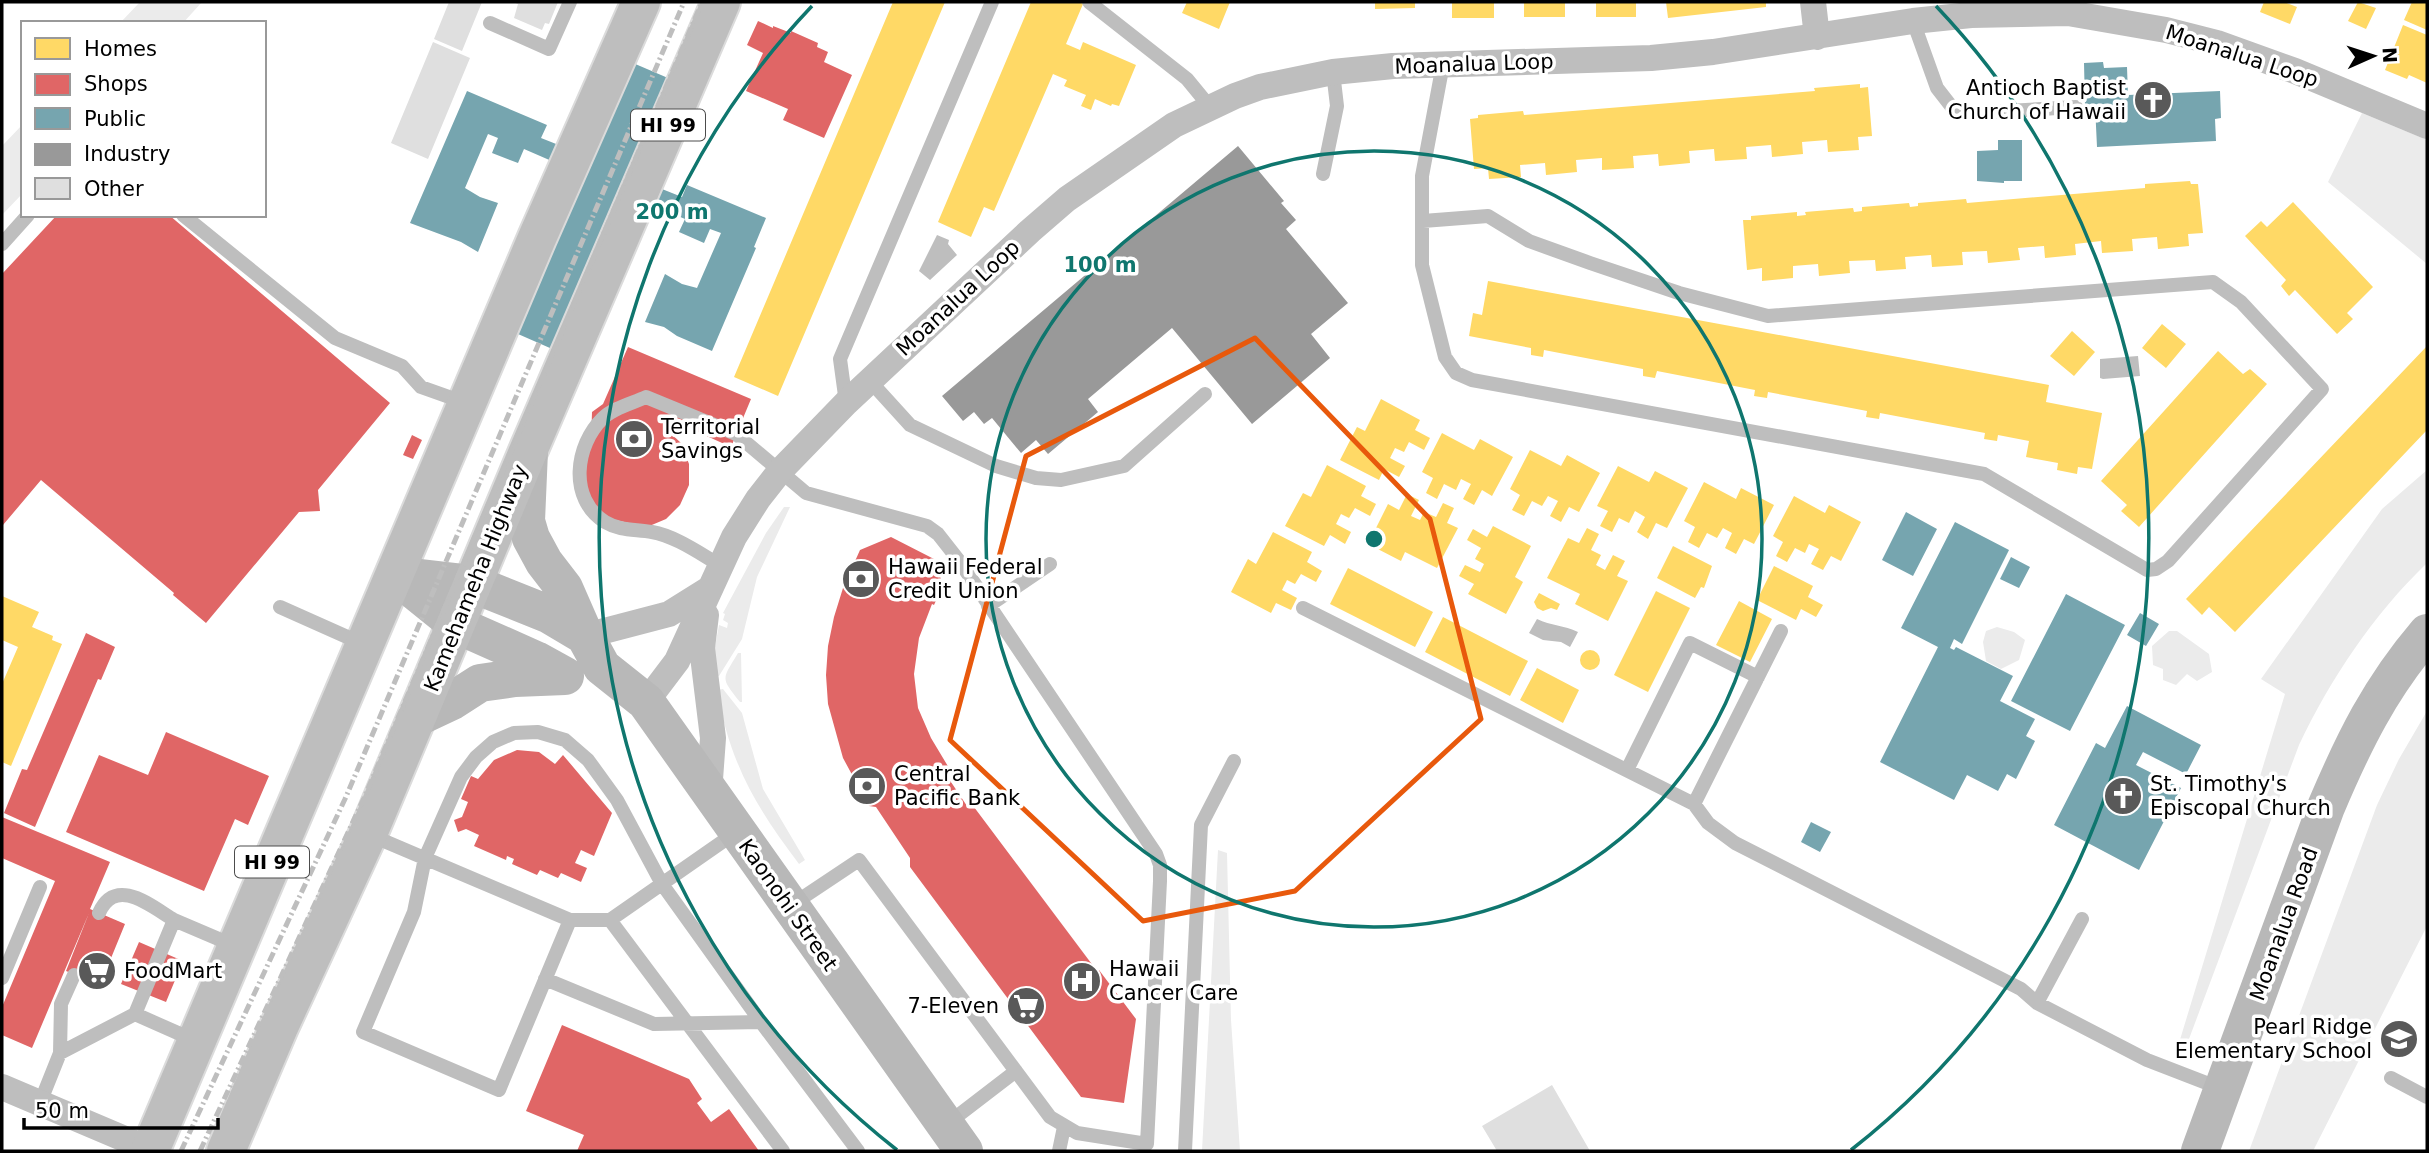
<svg xmlns="http://www.w3.org/2000/svg" width="2429" height="1153" viewBox="0 0 2429 1153" font-family="'DejaVu Sans',sans-serif">
<style>
.green{fill:#ebebeb}
.water{fill:#bebebe}
.homes{fill:#ffd966}
.shops{fill:#e06666}
.public{fill:#76a5af}
.industry{fill:#999}
.building{fill:#dfdfdf}
.lines{fill:none;stroke-linecap:round;stroke-linejoin:round}
.primary-casing{stroke:#dbdbdb;stroke-width:42}
.lane{stroke:#bebebe;stroke-width:14}
.street{stroke:#bebebe;stroke-width:26}
.secondary{stroke:#b8b8b8;stroke-width:38}
.primary{stroke:#bebebe;stroke-width:38}
.rail{stroke:#bebebe;stroke-width:5;stroke-dasharray:10 3.5 2 3.5;stroke-linecap:butt}
.marked{fill:none;stroke:#e8590c;stroke-width:5;stroke-linejoin:round}
.ring{fill:none;stroke:#0f766e;stroke-width:3.5}
.labels{text-anchor:middle;dominant-baseline:central;stroke-width:7;stroke-linejoin:round;paint-order:stroke}
.shield{fill:#fff;stroke:#4c4c4c;stroke-width:2}
.shield-label{font-size:19px;font-weight:bold;fill:#000}
.street-label{font-size:21px;fill:#000;stroke:#fff}
.poi-label{font-size:21px;fill:#000;stroke:#fff;text-anchor:start}
.centre{fill:#0f766e;stroke:#fff;stroke-width:3.5}
.ring-label{font-size:21px;text-anchor:middle;font-weight:bold;fill:#0f766e;stroke:#fff;stroke-width:7;stroke-linejoin:round;paint-order:stroke}
</style>
<rect width="100%" height="100%" fill="#fff"/>
<path class="green" d="M140 2H202L183 23H120Z
M2362 113 2427 140V264L2328 182Z
M23 124V193L2 215V146Z
M2427 470V563C2373 615 2331 678 2299 745L2186 1047 2179 1043 2285 694 2261 679 2382 509Z
M784 507H790L757 577 742 639 719 676H715L714 652 719 625 727 628 728 623 723 620 725 614 723 613 766 533Z
M1997 627 2014 632 2025 640 2019 660 2001 669 1986 661 1983 642 1986 631Z
M2169 631H2177L2209 654 2212 672 2197 681 2187 674 2176 685 2163 680V669L2153 665 2152 646Z
M738 653H741L742 702H740C720 677 722 680 738 653Z
M723 689 742 713 763 789 805 860 799 864C755 806 730 763 717 690Z
M2427 711V926L2313 1151H2249L2377 805 2399 759Z
M1218 850 1227 853 1231 1020 1240 1151H1202Z"/>
<path class="water" d="M937 235 949 240 948 244 957 255 930 280 919 271Z
M2138 356 2140 376 2103 379 2100 378V359Z
M1537 619C1551 626 1564 625 1578 632L1570 647 1561 642 1543 640 1529 633Z"/>
<path class="homes" d="M893 2H945L778 396 734 377Z
M1031 2H1079L1083 4 1066 44 1080 50 1083 42 1136 65 1119 106 1112 104 1111 106 1095 99 1091 110 1081 106 1086 95 1064 86 1067 80 1053 74 994 211 984 207 971 237 938 222Z
M1187 2H1230L1219 29 1182 13Z
M1375 2H1415V8L1375 9Z
M1452 2H1494V18H1452Z
M1524 2H1565V17H1524Z
M1596 2H1636V17H1596Z
M1666 2H1766V7L1668 18Z
M2264 2H2284L2297 7 2290 24 2260 12Z
M2358 2 2376 8 2366 29 2348 21Z
M2412 2H2427V30L2404 20Z
M2403 25 2427 35V83L2409 75 2407 79 2385 70Z
M1860 84V88L1868 87 1872 136 1858 137 1859 150 1828 152 1827 140 1802 142 1803 154 1772 157 1771 145 1746 147 1747 159 1715 161 1714 149 1689 151 1690 163 1659 166 1658 154 1633 156 1634 168 1602 170V158L1576 160 1577 172 1546 175 1545 163 1520 165 1521 177 1489 179 1488 168 1474 169 1470 119 1478 118V115L1523 111 1524 115 1815 91 1814 88Z
M2190 181 2191 184H2198L2203 233 2188 234 2189 246 2158 249 2157 237 2132 239 2133 251 2102 253 2101 241 2075 244 2076 255 2045 258 2044 246 2018 248 2020 260 1988 263 1987 251 1962 252 1963 265 1932 267 1931 255 1905 257 1906 269 1876 271 1875 260 1849 261 1850 273 1819 276 1818 264 1793 266V278L1762 281V268L1747 270 1743 220H1751V216L1797 212V216L1806 215 1805 212 1853 208 1854 212 1862 211V207L1909 203 1910 207 1918 206V203L1966 199 1967 203 2145 188V184Z
M2293 202 2373 287 2347 313 2353 319 2337 334 2295 290 2289 296 2281 286 2286 280 2245 236 2261 221 2267 227Z
M1488 281 2049 385 2046 402 2102 413 2092 469 2078 467 2077 474 2057 470 2058 463 2026 457 2029 441 1998 435 1997 441 1984 439 1985 433 1880 413 1879 419 1866 417 1867 411 1768 392 1767 398 1754 396 1755 390 1657 371 1655 378 1643 376V369L1544 350 1543 357 1531 355V348L1469 336 1473 313 1482 315Z
M2162 324 2186 344 2166 368 2142 348Z
M2072 331 2095 352 2074 376 2050 356Z
M2427 346V430L2235 632 2209 607 2202 615 2186 599Z
M2218 351 2243 374 2250 369 2267 384 2139 527 2121 511 2127 505 2101 481Z
M1381 399 1420 420 1415 430 1430 438 1424 450 1409 442 1404 452 1395 448 1390 458 1405 466 1399 477 1384 469 1379 480 1340 460 1357 427 1365 431Z
M1442 433 1474 450 1480 439 1513 457 1492 496 1482 490 1474 505 1463 499 1471 484 1461 479 1456 490 1444 484 1437 499 1426 493 1433 478 1422 472Z
M1530 450 1561 466 1567 455 1600 473 1579 512 1569 507 1561 522 1550 516 1558 501 1548 496 1542 506 1532 501 1524 516 1512 510 1520 495 1510 489Z
M1327 465 1366 486 1361 496 1376 504 1370 516 1355 508 1349 518 1341 514 1336 524 1351 532 1345 544 1330 535 1324 546 1285 526 1303 493 1311 497Z
M1618 466 1649 482 1655 471 1688 488 1667 528 1656 523 1648 539 1637 532 1645 517 1635 511 1629 523 1619 518 1612 532 1600 526 1608 511 1597 506Z
M1704 482 1736 499 1741 488 1774 505 1754 544 1744 539 1736 554 1725 548 1732 533 1723 528 1717 538 1707 533 1699 548 1688 542 1695 527 1684 521Z
M1407 494 1419 500 1411 516 1420 520 1424 512 1436 517 1443 503 1454 508 1447 523 1458 528 1437 568 1405 552 1401 561 1368 544 1388 504 1399 510Z
M1794 496 1825 513 1829 505 1861 522 1841 561 1831 556 1823 570 1811 564 1819 549 1809 544 1805 553 1795 548 1787 562 1776 556 1783 542 1773 536Z
M1493 526 1531 546 1515 577 1523 582 1506 614 1468 594 1474 584 1459 576 1465 565 1480 572 1484 564 1475 559 1481 548 1467 540 1473 529 1487 537Z
M1587 528 1599 534 1591 550 1601 555 1596 565 1605 570 1613 555 1625 561 1617 576 1628 581 1608 621 1575 604 1580 594 1547 578 1568 538 1579 543Z
M1273 532 1312 552 1307 562 1322 571 1316 582 1301 574 1295 584 1287 580 1282 590 1297 598 1291 610 1276 603 1271 613 1231 592 1248 559 1256 564Z
M1673 546 1712 566 1704 588 1701 587 1695 598 1657 578Z
M1774 566 1813 586 1808 597 1823 605 1816 617 1801 609 1796 620 1757 600Z
M1348 568 1433 612 1415 647 1330 604Z
M1656 591 1690 608 1648 692 1614 675Z
M1539 593 1560 604 1557 610 1551 608 1543 611 1537 608 1534 602Z
M2 596 39 612 32 627 53 636 52 640 62 644 11 766 2 762V684L18 647 2 640Z
M1739 601 1772 619 1750 662 1716 645Z
M1443 617 1528 661 1510 696 1425 652Z
M1580 660a10 10 0 1 1 20 0a10 10 0 1 1-20 0Z
M1537 668 1579 690 1563 723 1520 700Z"/>
<path class="shops" d="M758 21 773 28V26L791 33V31L818 43 817 47 828 52 824 62 852 75 824 138 783 120 788 109 746 91 763 53 747 45Z
M57 215H169L390 403 318 490 320 511 299 512 206 623 173 595 174 593 41 480 3 525 2 523V274Z
M628 347 751 399 731 447 669 419 665 428 681 443 689 464V485L680 505 666 519 647 527 606 518 591 503 584 483V463L591 444 592 412 603 404Z
M412 435 422 440 413 459 403 455Z
M891 537 934 559 943 585 934 605 932 604 919 638 914 674 918 708 931 738 949 768 947 776 967 806 974 807 1097 971 1099 970 1136 1019 1124 1103 1081 1097 910 867V858L876 807 869 806 843 758 828 704 826 675 828 646 834 617 843 588 860 550Z
M86 633 115 647 101 680 98 679 35 827 4 813 22 769 27 770Z
M166 732 269 776 248 825 235 819 204 891 66 832 99 755 148 775Z
M517 750 539 752 555 764 563 755 612 813 594 856 581 850 575 863 587 868 581 882 561 873 558 878 540 870 537 875 512 864 514 859 507 856 506 860 474 846 479 835 466 829 458 832 454 820 462 817 468 802 461 799 471 776 478 779 494 760Z
M2 817 110 862 90 909 125 924 100 985 66 971 89 913 32 1048 2 1035V1007L55 881 2 858Z
M139 942 183 961 166 1002 121 984Z
M562 1025 689 1079 702 1099 697 1103 711 1122 729 1109 759 1151H577L584 1135 526 1111Z"/>
<path class="public" d="M2103 62 2104 68 2127 67 2128 95 2220 91 2221 118 2215 119 2216 141 2097 147 2095 105 2085 106 2084 63Z
M633 63 689 87 657 187 682 197 687 185 766 218 754 247 756 248 712 351 677 336 664 327 645 322 665 274 682 284 697 288 721 233 710 229 704 243 679 232 685 219 650 204 575 359 518 334 543 276 541 277 577 172 524 149 518 163 492 153 498 138 488 134 465 188 480 197 498 203 478 252 461 242 410 223 467 91 547 125 541 138 584 155Z
M1998 140H2022V181H2004V183L1977 181V151L1998 150Z
M1906 512 1937 529 1913 576 1882 560Z
M1955 522 2009 550 1962 644 1954 639 1950 648 1954 650 1956 647 2013 676 2000 701 2035 719 2026 736 2035 741 2016 779 2007 774 1998 791 1967 775 1954 800 1880 762 1938 647 1901 628Z
M2011 557 2030 567 2019 588 2000 579Z
M2066 594 2125 625 2070 731 2011 701Z
M2140 613 2159 624 2146 646 2127 635Z
M2127 706 2201 745 2186 774 2143 752 2136 765 2181 788 2139 870 2054 825 2096 743 2105 748Z
M1811 822 1831 832 1820 852 1801 842Z"/>
<path class="industry" d="M1238 146 1284 201 1281 203 1296 220 1286 229 1348 303 1311 334 1330 358 1252 424 1172 328 1088 399 1098 412 1048 454 1036 440 1021 453 992 418 984 424 974 412 963 421 942 396Z"/>
<path class="building" d="M449 2H482L462 51 434 39Z
M513 2H558L549 24 545 23 542 30 514 18 518 4Z
M433 42 470 58 428 159 391 143Z
M1552 1085 1590 1151H1497L1482 1126Z"/>
<g class="lines">
<defs>
<path id="primary" d="M150 1151 537 238 641 2
M226 1151 279 1027 368 834 529 449 721 2"/>
</defs>
<use href="#primary" class="primary-casing"/>
<path class="lane" d="M1089 2 1187 79 1210 107
M1913 21 1937 88 1951 106 1972 113 2076 107
M490 23 549 49 570 2
M1323 174 1337 106 1333 72
M183 215 335 338 402 366 421 387 466 403
M1423 221 1488 216 1529 241 1590 263 1679 293 1768 316 2213 282 2241 302 2322 389 2168 561 2156 569 2147 570 1984 474 1472 380 1456 373 1445 357 1422 265V176L1443 64
M2 244 28 215
M870 381 910 425 996 466 1036 478 1061 480 1124 466 1205 394
M846 403 840 359 992 2
M720 565C699 553 675 536 652 532 635 529 620 531 605 522 568 499 575 445 603 418 613 408 633 403 646 397L736 434 806 493 927 526 938 534 960 562 1156 854 1160 865V881L1147 1144 1077 1133 1050 1117 859 860 793 904
M988 606 1050 564
M280 607 363 644
M1303 608 1694 804 1708 823 1735 843 2021 989 2037 1003 2147 1060 2222 1089
M1627 770 1690 643 1758 677
M1694 804 1781 631
M370 835 570 920H610L735 833
M99 913C116 875 152 907 174 920
M570 920 499 1090 363 1032 414 912 425 858 461 777 476 757 493 742 514 733 538 732 565 740 588 760 617 800 662 884 761 1022 858 1151
M610 920 783 1151
M2 978 40 887
M545 979 654 1024 761 1022
M2037 1003 2082 919
M196 1041 135 1014 174 920 235 946
M60 1053 61 1004 74 975
M2391 1078 2427 1097
M40 1103 60 1053 135 1014
M947 1124 1016 1071
M1059 1151 1064 1127
M1185 1151 1201 825 1234 761"/>
<path class="street" d="M1813 2 1817 37
M706 615 702 648 713 738 709 793
M585 636 669 614 709 589
M646 702 677 661 734 537 758 499 780 471 846 403 1030 231 1067 199 1174 125 1235 96 1260 87 1333 72 1393 66 1651 58 1713 52 1913 21 1971 15 2068 13 2166 30 2217 43 2295 71 2427 126
M2 1087 153 1151"/>
<path class="secondary" d="M529 451 526 521 531 538 544 562 564 588 585 636 602 667 646 702 964 1151
M395 575 473 584 548 614 585 636
M395 575 457 625 536 660 565 676
M418 717 452 701 480 683 515 678 565 676
M2200 1151 2326 807C2354 741 2380 688 2427 633"/>
<use href="#primary" class="primary"/>
<path class="rail" d="M181 1151 345 799 684 2
M200 1151 364 798 702 2"/>
</g>
<path class="marked" d="M1255 338 1430 519 1481 719 1295 891 1143 921 950 740 1026 456Z"/>
<g class="ring">
<circle cx="1374" cy="539" r="388"/>
<path d="M897 1150A775 775 0 0 1 812 6M1936 6A775 775 0 0 1 1851 1150"/>
</g>
<defs>
<symbol id="church-disc" viewBox="-11 -11 22 22"><circle r="9.5" fill="#595959" stroke="#fff"/><path d="M-1.2-6h2.4v3.5h3.3v2.4h-3.3V6h-2.4V-.1h-3.3v-2.4h3.3Z" fill="#fff"/></symbol>
<symbol id="bank-disc" viewBox="-11 -11 22 22"><circle r="9.5" fill="#595959" stroke="#fff"/><path d="M-6-4H6V4H-6ZM0-2.3a2.3 2.3 0 1 0 0 4.6a2.3 2.3 0 1 0 0-4.6Z" fill="#fff"/></symbol>
<symbol id="supermarket-disc" viewBox="-11 -11 22 22"><circle r="9.5" fill="#595959" stroke="#fff"/><path d="M-6-5.5h2.5l.6 2H6L4.5 2H-2.5L-4.4-4H-6ZM-1.5 3.2a1.3 1.3 0 1 0 .1 0ZM3 3.2a1.3 1.3 0 1 0 .1 0Z" fill="#fff"/></symbol>
<symbol id="hospital-disc" viewBox="-11 -11 22 22"><circle r="9.5" fill="#595959" stroke="#fff"/><path d="M-5-5h3v3.5h4V-5h3V5h-3V1.5h-4V5h-3Z" fill="#fff"/></symbol>
<symbol id="school-disc" viewBox="-11 -11 22 22"><circle r="9.5" fill="#595959" stroke="#fff"/><path d="M0-5L7-2L0 1L-7-2ZM-4 1L0 2.5L4 1V4Q0 6-4 4Z" fill="#fff"/></symbol>
</defs>
<g fill-rule="evenodd">
<use href="#church-disc" x="2131" y="78" width="44" height="44"/>
<use href="#bank-disc" x="612" y="417" width="44" height="44"/>
<use href="#bank-disc" x="839" y="557" width="44" height="44"/>
<use href="#bank-disc" x="845" y="764" width="44" height="44"/>
<use href="#church-disc" x="2101" y="774" width="44" height="44"/>
<use href="#supermarket-disc" x="75" y="949" width="44" height="44"/>
<use href="#hospital-disc" x="1060" y="959" width="44" height="44"/>
<use href="#supermarket-disc" x="1004" y="984" width="44" height="44"/>
<use href="#school-disc" x="2377" y="1017" width="44" height="44"/>
</g>
<g class="labels">
<g class="shield">
<rect x="631" y="109.5" width="74" height="31" rx="5"/>
<rect x="235" y="846.5" width="74" height="31" rx="5"/>
</g>
<g class="shield-label">
<text x="668" y="125">HI 99</text>
<text x="272" y="862">HI 99</text>
</g>
<g class="street-label">
<text transform="translate(2242 56) rotate(18)">Moanalua Loop</text>
<text transform="translate(1474 64) rotate(-2)">Moanalua Loop</text>
<text transform="translate(958 298) rotate(-43)">Moanalua Loop</text>
<text transform="translate(476 578) rotate(-68)">Kamehameha Highway</text>
<text transform="translate(788 905) rotate(55)">Kaonohi Street</text>
<text transform="translate(2284 924) rotate(-70)">Moanalua Road</text>
</g>
<g class="poi-label">
<text x="2126" y="88" text-anchor="end">Antioch Baptist<tspan x="2126" dy="24">Church of Hawaii</tspan></text>
<text x="661" y="427">Territorial<tspan x="661" dy="24">Savings</tspan></text>
<text x="888" y="567">Hawaii Federal<tspan x="888" dy="24">Credit Union</tspan></text>
<text x="894" y="774">Central<tspan x="894" dy="24">Pacific Bank</tspan></text>
<text x="2150" y="784">St. Timothy's<tspan x="2150" dy="24">Episcopal Church</tspan></text>
<text x="1109" y="969">Hawaii<tspan x="1109" dy="24">Cancer Care</tspan></text>
<text x="124" y="971">FoodMart</text>
<text x="999" y="1006" text-anchor="end">7-Eleven</text>
<text x="2372" y="1027" text-anchor="end">Pearl Ridge<tspan x="2372" dy="24">Elementary School</tspan></text>
</g>
</g>
<circle cx="1374" cy="539" r="10" class="centre"/>
<g class="ring-label">
<text x="672" y="219">200 m</text>
<text x="1100" y="272">100 m</text>
</g>
<rect width="2429" height="1153" fill="none" stroke="#000000" stroke-width="7"/>
<rect x="21" y="21" width="245" height="196" fill="#ffffff" stroke="#999999" stroke-width="2"/>
<rect x="35" y="38" width="35" height="21" fill="#ffd966" stroke="#999999" stroke-width="2"/>
<text x="84" y="56" font-size="21" fill="#000000">Homes</text>
<rect x="35" y="74" width="35" height="21" fill="#e06666" stroke="#999999" stroke-width="2"/>
<text x="84" y="91" font-size="21" fill="#000000">Shops</text>
<rect x="35" y="108" width="35" height="21" fill="#76a5af" stroke="#999999" stroke-width="2"/>
<text x="84" y="126" font-size="21" fill="#000000">Public</text>
<rect x="35" y="144" width="35" height="21" fill="#999999" stroke="#999999" stroke-width="2"/>
<text x="84" y="161" font-size="21" fill="#000000">Industry</text>
<rect x="35" y="178" width="35" height="21" fill="#dfdfdf" stroke="#999999" stroke-width="2"/>
<text x="84" y="196" font-size="21" fill="#000000">Other</text>
<g transform="translate(2373 56) rotate(87)" stroke="#ffffff" stroke-width="5" paint-order="stroke">
<path d="M0-5L12 26L0 18L-12 26Z" fill="#000000"/>
<text y="-10" font-size="19" font-weight="bold" text-anchor="middle" fill="#000000">N</text>
</g>
<path d="M24 1118v10h194v-10" fill="none" stroke="#000000" stroke-width="3.5"/>
<text x="35" y="1118" font-size="21" fill="#000000" stroke="#ffffff" stroke-width="5" paint-order="stroke">50 m</text>
</svg>
